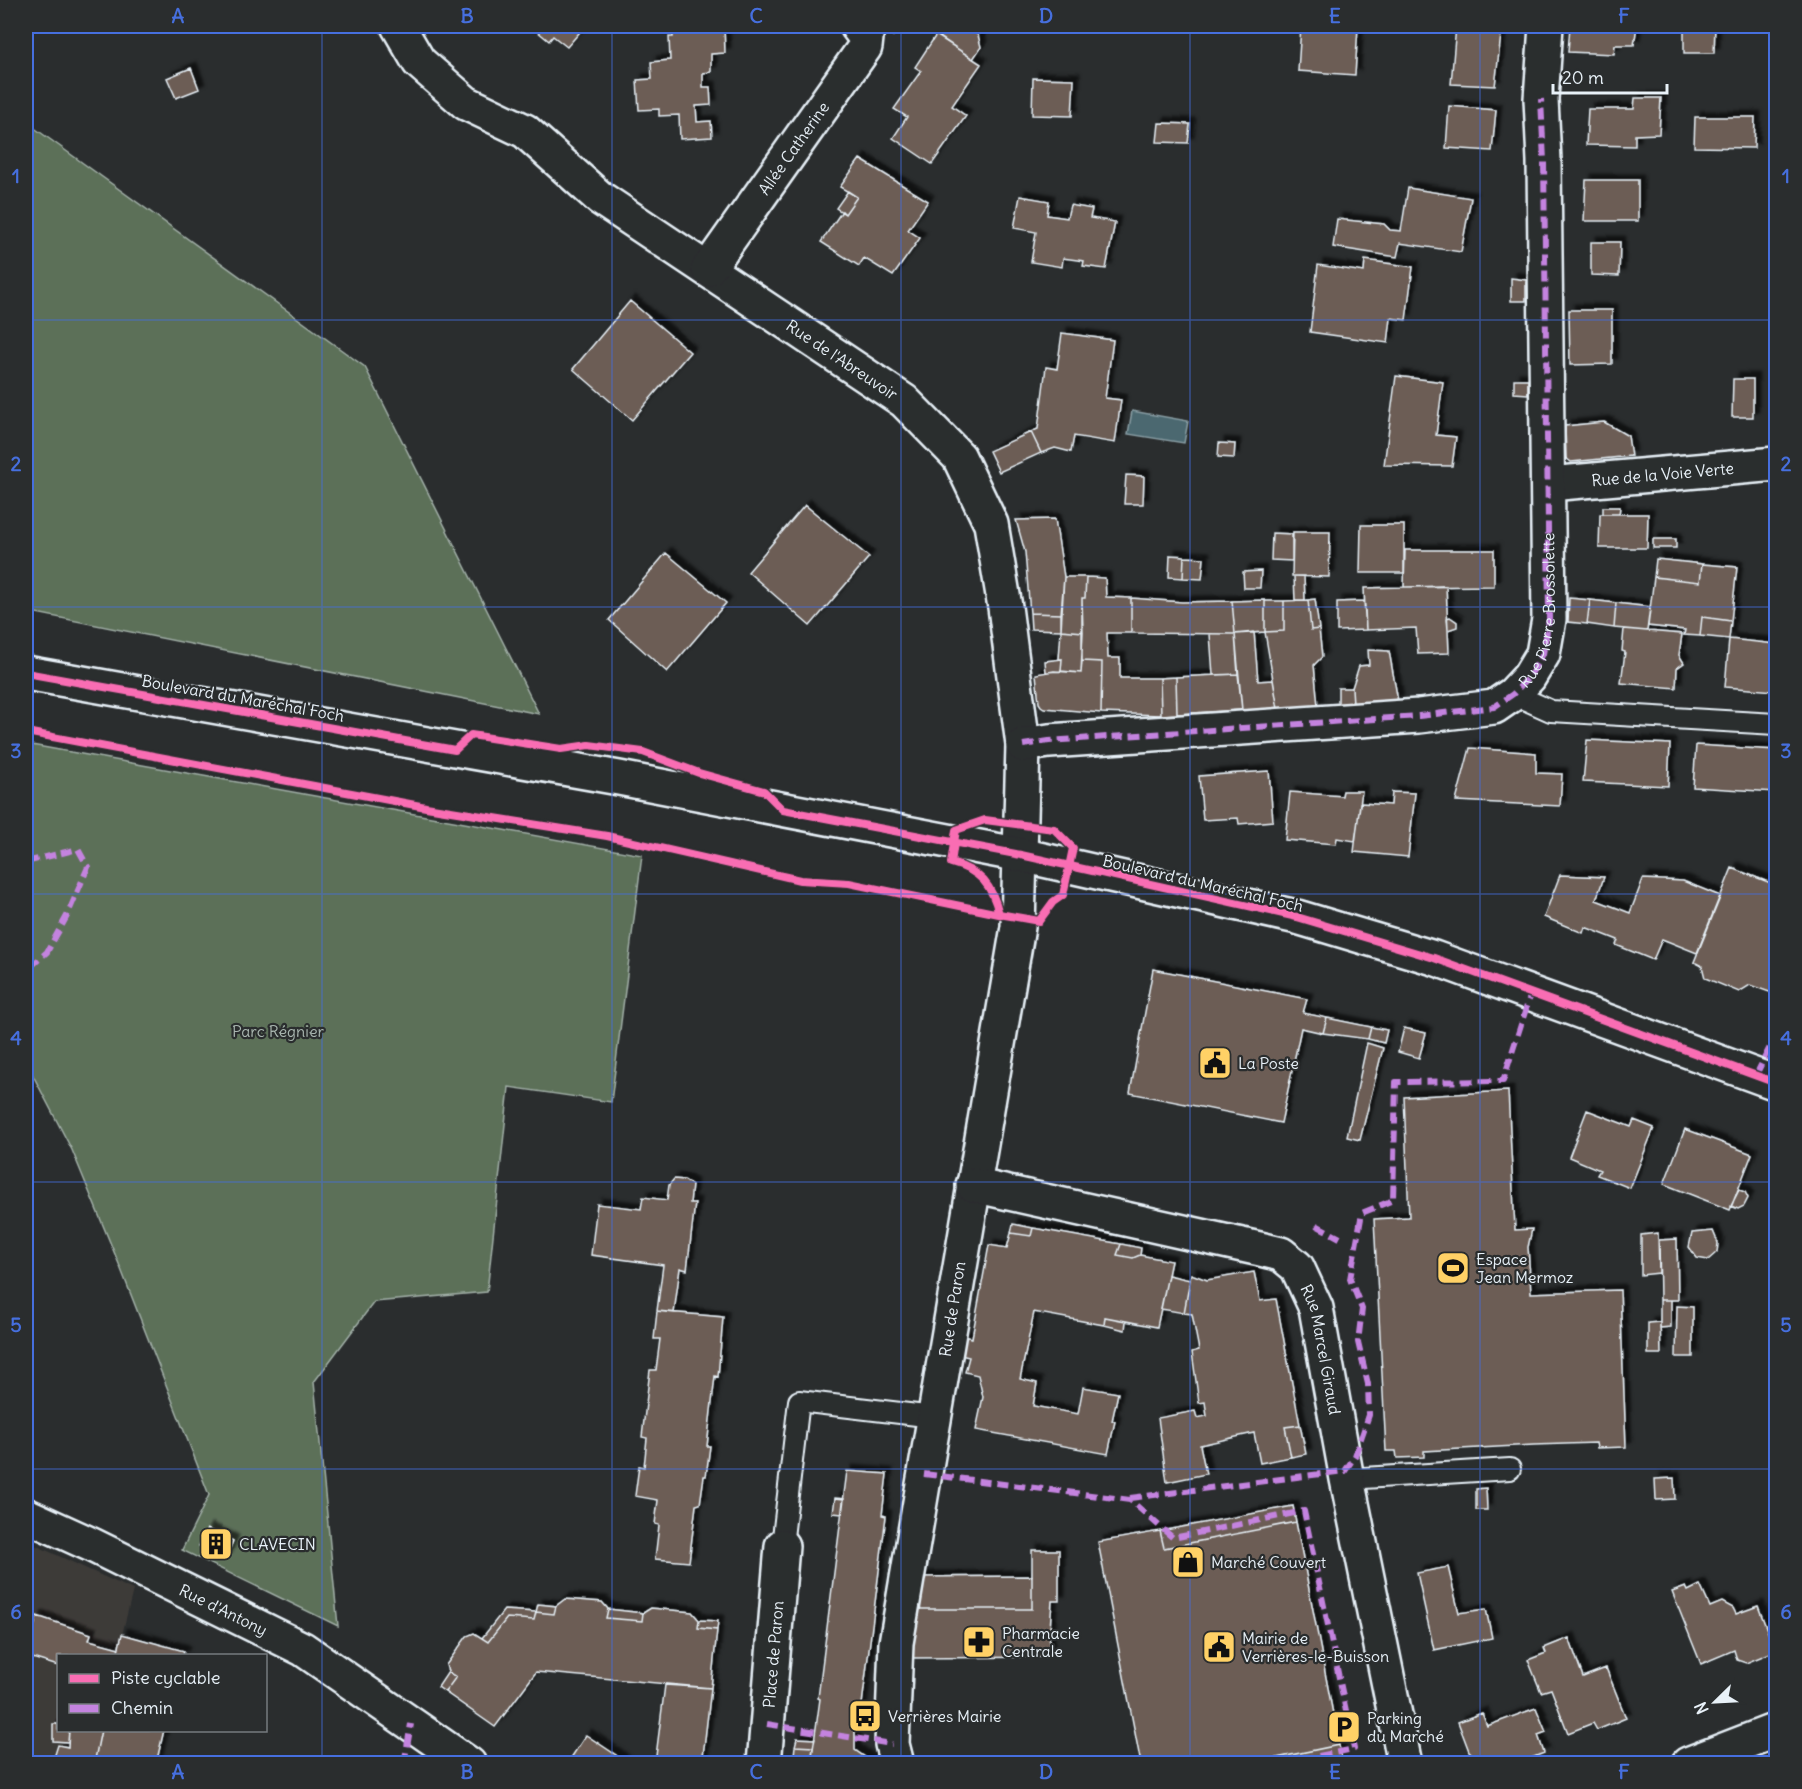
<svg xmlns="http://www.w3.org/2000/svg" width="1802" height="1789" viewBox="0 0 1802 1789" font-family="Delius,sans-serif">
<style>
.built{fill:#3e3b39}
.green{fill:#5c6f59;stroke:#a2b0a8;stroke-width:1.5}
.water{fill:#4b686f;stroke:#8a9fa6;stroke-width:1.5}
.building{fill:#6c5d54;stroke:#e8f1f8;stroke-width:1.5;filter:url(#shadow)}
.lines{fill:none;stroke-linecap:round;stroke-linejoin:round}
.service-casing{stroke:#e8f1f8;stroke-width:24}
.minor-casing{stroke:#e8f1f8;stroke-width:38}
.tertiary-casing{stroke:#e8f1f8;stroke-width:38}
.service{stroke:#2a2d2e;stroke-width:20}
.minor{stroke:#2a2d2e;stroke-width:33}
.tertiary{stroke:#2a2d2e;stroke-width:33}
.quiet{stroke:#c483df;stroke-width:6;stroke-dasharray:12 6;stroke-linecap:butt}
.cycleway-casing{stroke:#2a2d2e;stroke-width:11}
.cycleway{stroke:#f96db3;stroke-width:8}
.grid{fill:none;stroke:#466fde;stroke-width:1.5;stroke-opacity:0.55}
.labels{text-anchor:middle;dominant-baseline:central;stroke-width:4.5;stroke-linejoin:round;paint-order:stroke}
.street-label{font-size:16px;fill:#e8f1f8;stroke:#2a2d2e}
.park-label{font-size:16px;fill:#a9b6b0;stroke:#2a2d2e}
.poi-label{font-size:16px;fill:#e8f1f8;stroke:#2a2d2e;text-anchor:start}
.neatline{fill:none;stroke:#466fde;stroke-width:2}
.grid-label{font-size:20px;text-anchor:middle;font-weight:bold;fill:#466fde}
</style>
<defs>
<filter id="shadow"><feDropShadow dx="5.5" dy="-5.5" stdDeviation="1.5" flood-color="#0009"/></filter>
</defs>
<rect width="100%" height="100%" fill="#2a2d2e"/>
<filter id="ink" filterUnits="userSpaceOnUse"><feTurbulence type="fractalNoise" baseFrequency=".0167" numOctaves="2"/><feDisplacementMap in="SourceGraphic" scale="12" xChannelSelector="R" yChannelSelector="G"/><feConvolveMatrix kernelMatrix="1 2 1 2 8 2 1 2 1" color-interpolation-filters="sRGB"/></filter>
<g filter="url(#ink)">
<path class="built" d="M26 1541 133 1590 117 1655 58 1656V1730L101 1731 94 1763 26 1764Z"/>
<path class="green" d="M33 127 365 367 539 714 26 611V135Z
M26 744 642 855 611 1102 509 1087 487 1292 374 1302 314 1382 338 1626 182 1550 209 1495 119 1264 72 1150 26 1062Z"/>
<path class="water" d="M1132 411 1188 421 1184 443 1128 434Z"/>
<path class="building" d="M531 26H585L567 47 553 36 549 41Z
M878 26H900L893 36Z
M949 26H964L978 35 981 47 973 59 940 37Z
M1301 26H1358L1355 75 1298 71Z
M1456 26H1502L1495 86 1451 84Z
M1570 26H1637L1634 45H1615L1614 54 1568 52Z
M1684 26H1715L1714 53H1684Z
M724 27 725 53 711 54V72L703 73V87H710L711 105 696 106 697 122 711 121 712 137 680 139 679 115 659 116V109L639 110 637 80 652 79 651 62 670 60 669 37H673V29Z
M936 35 981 64 952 106 966 116 932 164 893 138 907 117 894 109 921 71 915 67Z
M191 68 199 89 176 98 167 78Z
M1033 78 1074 79 1072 116 1032 115Z
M1635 98H1661L1659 134 1635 135V146L1586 145 1588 109H1634Z
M1449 106 1496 110 1492 151 1446 148Z
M1695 117H1755L1754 148 1694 147Z
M1159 123 1190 124 1188 143 1157 142Z
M860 159 928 201 908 230 920 238 893 276 864 258 859 266 821 242 842 211 845 214 857 197 840 187Z
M1586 180H1638V221H1584Z
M1408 188 1471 198 1461 252 1400 243 1397 257 1333 247 1337 219 1384 224 1390 230 1401 231Z
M848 191 857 197 845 214 836 208Z
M1020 196 1049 201 1047 215 1067 218 1070 205 1092 209 1090 218 1115 222 1106 269 1083 266 1084 261 1063 258 1062 267 1031 262 1036 232 1014 228Z
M1591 242H1620L1619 276 1591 275Z
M1365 260 1413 267 1406 320 1391 318 1388 343 1310 332 1318 265 1364 272Z
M1511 278 1526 280V301H1511Z
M630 301 690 352 632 420 573 369Z
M1569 310H1612V364L1570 365Z
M1062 333 1113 340 1105 398 1121 400 1115 443 1074 436 1071 452 1055 448 1041 453 1031 432 1038 429 1046 367 1057 369Z
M1396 376 1443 382 1436 435 1456 437 1452 466 1384 465Z
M1514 379H1528V394L1514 393Z
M1733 379H1753V417H1732Z
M1604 422 1628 436 1631 456 1571 462 1566 458 1565 426Z
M1031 432 1041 453 999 472 989 451Z
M1219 443 1235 444 1234 458 1218 457Z
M1126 475 1144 476 1143 504H1124Z
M805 505 869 557 810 626 748 572Z
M1603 507H1620L1619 514H1603Z
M1600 514H1648L1647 548H1599Z
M1055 519 1064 577 1061 614 1030 613 1025 552 1016 520Z
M1361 525H1404V573H1360Z
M1293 532H1330L1329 577 1292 576Z
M1272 533 1292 534V561L1271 560Z
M1653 539H1676V548H1653Z
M1405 550H1494V586L1404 587Z
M666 553 726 603 667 672 609 620Z
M1170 555 1184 556 1183 578 1169 577Z
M1184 557 1204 558 1202 579 1183 578Z
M1656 559 1702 564 1700 582 1654 577Z
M1702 564 1737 567 1731 621 1702 617 1700 636 1684 635 1685 630 1648 626 1654 577 1700 582Z
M1261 571 1260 588H1244L1243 572Z
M1294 576H1304L1305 600H1295Z
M1064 577H1086L1085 598H1082L1083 632 1061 630Z
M1086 577 1105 578 1106 597 1131 598V633H1107L1108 658H1120V678H1160L1161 715 1101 713 1102 662 1082 661V598H1085Z
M1446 586 1449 653 1418 654 1416 628 1366 630 1364 588Z
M1131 598 1182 602 1232 601 1235 634 1131 633Z
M1569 598 1590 600 1587 624 1568 622Z
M1315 599 1319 629 1311 630 1308 600Z
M1265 600V632L1235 634 1232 601Z
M1308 600 1311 630 1319 629 1322 657 1314 665 1318 706 1278 709 1265 632 1284 631V601Z
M1590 600 1616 603 1614 628 1587 624Z
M1265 601H1284V631L1265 632Z
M1364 601 1366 630 1337 631V602Z
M1616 603 1650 607 1647 631 1614 628Z
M1030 613 1061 614V630L1031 629Z
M1450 617 1457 622V627L1448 630 1447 618Z
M1702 617 1731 621 1729 639 1700 636Z
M1624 629 1682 634 1679 655 1684 663 1677 668 1676 688 1621 683 1625 652 1622 651Z
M1061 630 1083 632 1081 673 1061 671 1062 659H1059Z
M1254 632 1258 681 1273 680 1278 709 1242 710 1235 634Z
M1210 634H1235L1238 674 1213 675Z
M1729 639 1776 644 1775 691 1725 687Z
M1368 650 1389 651 1398 701 1353 704 1352 688 1359 666 1369 665Z
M1062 659 1061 671 1046 672 1045 661Z
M1082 661 1102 662 1101 713 1044 708 1041 706 1039 703 1036 674 1054 671 1081 673Z
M1238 674 1242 710 1177 714 1176 677Z
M1176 677 1177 714 1161 715 1160 678Z
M1338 688H1352L1353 704 1338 705Z
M1587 740 1670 744 1668 786 1583 782Z
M1696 745 1776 750V792L1693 787Z
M1470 748 1536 753V773L1562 774 1560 806 1456 801Z
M1269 771 1273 821 1239 824 1238 818 1203 820 1199 776Z
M1343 791H1362L1355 841 1337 838 1336 844 1285 840 1290 792 1342 796Z
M1392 792 1415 793 1408 857 1354 852 1360 803 1391 805Z
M1732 868 1776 885 1775 994 1750 985 1739 992 1705 978 1702 966 1694 962Z
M1560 875 1604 877 1596 900 1630 913 1643 879 1683 881 1720 896 1697 953 1662 939 1653 960 1616 945 1618 940 1585 927 1583 933 1544 917Z
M1153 969 1307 999 1303 1013 1327 1018 1323 1033 1301 1028 1281 1123 1130 1093Z
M1327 1018 1371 1027 1368 1039 1323 1033Z
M1371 1027 1387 1030 1384 1043 1368 1039Z
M1404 1028 1426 1033 1419 1058 1398 1052Z
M1367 1043 1383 1048 1360 1140 1347 1137Z
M1508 1091 1515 1230 1532 1229 1528 1247 1531 1293 1620 1290 1626 1447 1597 1448 1596 1443 1534 1445 1424 1451V1457L1397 1458 1396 1451H1386L1374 1219 1409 1217 1404 1097Z
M1587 1110 1631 1127 1634 1120 1654 1128 1630 1188 1597 1175 1600 1170 1569 1157Z
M1685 1129 1752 1154 1730 1210 1664 1184Z
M674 1179 684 1180 692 1185 690 1203H695L687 1270 680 1268 674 1313 657 1311 663 1265 591 1255 597 1204 641 1209 643 1197 667 1200 669 1185Z
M1739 1190 1745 1192 1748 1198 1744 1206 1738 1209 1731 1206Z
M1013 1224 1033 1228 1031 1236 1011 1233Z
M1033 1228 1121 1244 1117 1255 1133 1258 1140 1255 1171 1261 1157 1327 1105 1317 1104 1325 1034 1312 1020 1379 1037 1383 1033 1406 1078 1414 1083 1387 1118 1393 1112 1421H1115L1108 1454 976 1430 983 1397 978 1375 965 1372 969 1357 960 1355 964 1336 972 1338 989 1245 1007 1248 1011 1233 1031 1236Z
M1713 1231 1718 1243 1717 1252 1708 1260 1697 1258 1689 1247 1692 1233Z
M1658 1233 1659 1273 1641 1275V1235Z
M1677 1239 1678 1300H1660L1659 1240Z
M1121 1244 1141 1248 1140 1255 1133 1258 1117 1255Z
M1254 1272 1260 1301 1276 1299 1300 1425 1285 1427 1291 1457 1260 1463 1254 1433 1200 1445 1206 1474 1167 1482 1158 1418 1195 1411 1197 1418 1207 1416 1205 1402 1199 1403 1192 1352 1199 1350 1192 1314 1184 1313 1191 1274 1207 1280Z
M1168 1275 1190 1280 1184 1313 1161 1309Z
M1660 1300H1671V1327L1660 1328Z
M1677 1306 1693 1307V1357H1676Z
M657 1311 723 1317 718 1377 715 1376 707 1446H710L706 1476H704L700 1504 696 1505 689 1562 655 1559 659 1525 655 1524 658 1500 635 1496 639 1466 644 1467 647 1438 642 1437 650 1370H656L660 1339H654Z
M1105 1317 1126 1321 1125 1330 1104 1325Z
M1660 1322 1661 1354H1648V1323Z
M1300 1425 1306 1454 1291 1457 1285 1427Z
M847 1471 887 1474 882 1515 886 1516 861 1712 855 1718V1750L869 1760 870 1764H811L820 1699 818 1698Z
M1674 1478 1675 1499 1656 1500 1655 1479Z
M1486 1488 1487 1510H1476V1489Z
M835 1498 844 1499 842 1514 833 1513Z
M1293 1506 1296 1522 1164 1548 1160 1531Z
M1296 1522 1339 1745 1248 1764H1141L1098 1542 1160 1531 1164 1548Z
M207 1529 233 1541 226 1558 199 1546Z
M1032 1550H1059V1601H1052L1048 1657 911 1658 912 1609H1032Z
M1448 1567 1459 1613 1486 1609 1492 1638 1434 1650 1417 1573Z
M1032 1576V1609H912L915 1577Z
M1700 1585 1710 1607 1722 1602 1733 1608 1736 1614 1758 1606 1775 1651 1746 1663 1737 1660 1734 1650 1701 1664 1672 1592 1686 1587 1688 1591Z
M565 1599 602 1602 608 1609 606 1618 642 1621 643 1613 651 1608 692 1612 699 1620 698 1628 717 1630 711 1688 536 1672 495 1727 445 1692 456 1677 448 1672 446 1665 467 1636 474 1633 488 1642 507 1618 534 1620 536 1612 554 1614 556 1606Z
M538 1604 556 1606 554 1614 536 1612Z
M608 1609 643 1613 642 1621 606 1618Z
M504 1610 536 1612 534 1620 507 1618 488 1642 482 1638Z
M37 1616 91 1634 89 1640 119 1648 117 1656H58V1666L26 1656Z
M699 1620 718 1621 717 1630 698 1628Z
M122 1634 184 1651 183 1656H117Z
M1569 1638 1583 1677 1606 1668 1626 1718 1597 1730 1593 1723 1568 1733 1551 1689 1541 1692 1528 1660 1546 1653 1544 1648Z
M448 1672 456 1677 445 1692 438 1687Z
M665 1685 711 1688 702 1764H655Z
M1536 1708 1546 1732 1538 1735 1544 1753 1516 1764H1483L1469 1751 1458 1722 1482 1713 1487 1726Z
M53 1724H58V1730H69L68 1742 53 1741Z
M69 1730H101L94 1764H52L58 1745 68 1747Z
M101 1730H164L156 1764H94Z
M586 1735 616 1755 627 1764H567Z
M797 1738 815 1739 813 1747 795 1746Z
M1339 1745 1341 1758 1314 1764H1248Z
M795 1746 813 1747 811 1764H793Z"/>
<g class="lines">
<defs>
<path id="service" d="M1513 694 1551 711 1776 724
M1347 1479 1510 1469
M782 1546 799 1401 934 1417"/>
<g id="minor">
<path id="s1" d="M398 26 419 62 466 103 525 131 600 198 904 401 959 457 991 524 1005 607 1023 745 1018 927 896 1643 892 1744 897 1764"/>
<path id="s2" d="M708 269 865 47 866 38 857 26"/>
<path id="s3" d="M1549 484 1776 464"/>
<path id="s4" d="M1023 745 1049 741 1419 716 1494 707 1513 694 1529 677 1543 654 1549 619 1544 161 1541 99 1546 26"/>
<path id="s5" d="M973 1185 1260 1249 1281 1254 1297 1267 1316 1308 1347 1479 1405 1764"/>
<path id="s6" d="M26 1515 92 1545 303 1649 469 1764"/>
<path id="s7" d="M764 1764 782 1546"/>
<path d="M1688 1764 1776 1730"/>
</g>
<path id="tertiary" d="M26 673 619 778 1021 855 1297 917 1434 958 1776 1083"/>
</defs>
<use href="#service" class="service-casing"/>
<use href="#minor" class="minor-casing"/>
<use href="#tertiary" class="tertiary-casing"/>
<use href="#service" class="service"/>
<use href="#minor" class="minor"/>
<use href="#tertiary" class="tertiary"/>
<path class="quiet" d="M1023 745 1049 741 1419 716 1494 707 1513 694 1529 677 1543 654 1549 619 1544 161 1541 99
M26 862 78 849 88 867 67 916 47 952 26 971
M1756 1075 1776 1035
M1316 1225 1340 1238
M924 1474 1130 1500 1173 1538 1304 1511 1354 1749 1278 1764
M1130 1498 1345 1471 1355 1456 1369 1415 1368 1384 1358 1342 1362 1309 1350 1279 1362 1213 1393 1200 1396 1082 1503 1081 1531 993
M767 1724 892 1744
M404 1764 411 1724"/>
<defs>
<path id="cycleway" d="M26 673 455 750 471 735 561 749 589 745 643 752 699 773 764 791 783 810 1021 855 1297 917 1434 958 1776 1083
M26 732 426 807 607 836 800 880 849 883 999 914
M985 820 1054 829 1073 848 1063 895 1053 902 1039 921 999 914C992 885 981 871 951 863L956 830Z"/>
</defs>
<use href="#cycleway" class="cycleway-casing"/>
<use href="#cycleway" class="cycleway"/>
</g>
</g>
<path class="grid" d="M322 26V1764M612 26V1764M901 26V1764M1190 26V1764M1480 26V1764M26 320H1776M26 607H1776M26 894H1776M26 1182H1776M26 1469H1776"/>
<defs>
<symbol id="civic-square" viewBox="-11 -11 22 22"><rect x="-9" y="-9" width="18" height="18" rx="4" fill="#ffd166" stroke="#2a2d2e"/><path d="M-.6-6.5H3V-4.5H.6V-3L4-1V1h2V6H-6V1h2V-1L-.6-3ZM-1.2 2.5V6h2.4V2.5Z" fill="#111"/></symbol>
<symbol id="stadium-square" viewBox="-11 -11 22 22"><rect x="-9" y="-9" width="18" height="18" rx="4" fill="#ffd166" stroke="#2a2d2e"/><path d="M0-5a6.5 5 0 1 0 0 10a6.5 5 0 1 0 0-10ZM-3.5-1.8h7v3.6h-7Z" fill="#111"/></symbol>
<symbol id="building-square" viewBox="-11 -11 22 22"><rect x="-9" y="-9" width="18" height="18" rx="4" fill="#ffd166" stroke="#2a2d2e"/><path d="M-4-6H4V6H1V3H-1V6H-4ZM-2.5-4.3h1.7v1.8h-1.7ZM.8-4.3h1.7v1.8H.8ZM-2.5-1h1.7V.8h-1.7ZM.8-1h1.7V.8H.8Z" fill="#111"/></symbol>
<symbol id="shop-square" viewBox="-11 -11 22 22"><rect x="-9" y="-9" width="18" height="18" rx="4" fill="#ffd166" stroke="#2a2d2e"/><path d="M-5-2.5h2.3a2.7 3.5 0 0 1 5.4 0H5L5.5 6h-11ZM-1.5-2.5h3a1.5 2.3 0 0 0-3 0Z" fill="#111"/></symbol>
<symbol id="pharmacy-square" viewBox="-11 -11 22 22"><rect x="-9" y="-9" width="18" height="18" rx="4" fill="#ffd166" stroke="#2a2d2e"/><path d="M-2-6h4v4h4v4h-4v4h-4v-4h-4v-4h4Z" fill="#111"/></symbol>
<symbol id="bus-square" viewBox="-11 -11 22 22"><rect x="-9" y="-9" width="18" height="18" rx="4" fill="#ffd166" stroke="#2a2d2e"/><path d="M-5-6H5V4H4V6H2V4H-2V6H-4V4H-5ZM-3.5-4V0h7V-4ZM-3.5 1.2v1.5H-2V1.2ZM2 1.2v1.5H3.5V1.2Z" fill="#111"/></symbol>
<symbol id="parking-square" viewBox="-11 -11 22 22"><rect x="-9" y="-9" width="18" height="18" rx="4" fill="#ffd166" stroke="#2a2d2e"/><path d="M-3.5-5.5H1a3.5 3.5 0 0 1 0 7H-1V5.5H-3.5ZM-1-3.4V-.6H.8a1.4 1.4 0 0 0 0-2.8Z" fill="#111"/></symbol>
</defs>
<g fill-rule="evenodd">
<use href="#civic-square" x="1196" y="1044" width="38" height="38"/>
<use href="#stadium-square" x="1434" y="1249" width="38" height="38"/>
<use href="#building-square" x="197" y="1525" width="38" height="38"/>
<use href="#shop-square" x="1169" y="1543" width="38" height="38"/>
<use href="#pharmacy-square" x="960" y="1623" width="38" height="38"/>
<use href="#civic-square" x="1200" y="1628" width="38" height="38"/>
<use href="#bus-square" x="846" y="1697" width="38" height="38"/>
<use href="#parking-square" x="1325" y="1708" width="38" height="38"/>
</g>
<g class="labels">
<g class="street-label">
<text stroke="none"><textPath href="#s2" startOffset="148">Allée Catherine</textPath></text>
<text stroke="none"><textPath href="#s1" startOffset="561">Rue de l'Abreuvoir</textPath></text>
<text stroke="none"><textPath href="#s3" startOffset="114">Rue de la Voie Verte</textPath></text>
<text stroke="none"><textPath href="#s4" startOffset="588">Rue Pierre Brossolette</textPath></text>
<text transform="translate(243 698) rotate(10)">Boulevard du Maréchal Foch</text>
<text transform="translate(1203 883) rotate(13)">Boulevard du Maréchal Foch</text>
<text transform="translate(952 1309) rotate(-81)">Rue de Paron</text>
<text stroke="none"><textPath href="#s5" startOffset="423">Rue Marcel Giraud</textPath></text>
<text stroke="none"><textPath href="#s6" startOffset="219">Rue d'Antony</textPath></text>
<text stroke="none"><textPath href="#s7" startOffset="110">Place de Paron</textPath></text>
</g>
<g class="park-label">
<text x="278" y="1031">Parc Régnier</text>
</g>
<g class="poi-label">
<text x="1238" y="1063">La Poste</text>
<text x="1476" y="1259">Espace<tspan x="1476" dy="18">Jean Mermoz</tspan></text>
<text x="239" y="1544">CLAVECIN</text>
<text x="1211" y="1562">Marché Couvert</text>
<text x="1002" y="1633">Pharmacie<tspan x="1002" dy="18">Centrale</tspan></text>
<text x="1242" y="1638">Mairie de<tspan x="1242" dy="18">Verrières-le-Buisson</tspan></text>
<text x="888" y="1716">Verrières Mairie</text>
<text x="1367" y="1718">Parking<tspan x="1367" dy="18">du Marché</tspan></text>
</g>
</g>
<rect width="1802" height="1789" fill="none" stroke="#2a2d2e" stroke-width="66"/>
<rect x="57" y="1654" width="210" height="78" fill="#2a2d2e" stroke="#767b7f" stroke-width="1.5"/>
<rect x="69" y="1674" width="30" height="9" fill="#f96db3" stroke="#767b7f" stroke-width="1.5"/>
<text x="111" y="1684" font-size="18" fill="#e8f1f8">Piste cyclable</text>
<rect x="69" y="1704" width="30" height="9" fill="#c483df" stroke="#767b7f" stroke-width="1.5"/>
<text x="111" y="1714" font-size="18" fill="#e8f1f8">Chemin</text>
<g transform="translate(1715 1702) rotate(246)" stroke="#2a2d2e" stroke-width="4.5" paint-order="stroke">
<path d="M0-4.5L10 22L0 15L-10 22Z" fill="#e8f1f8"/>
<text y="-9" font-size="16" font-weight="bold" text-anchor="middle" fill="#e8f1f8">N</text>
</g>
<path d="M1553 84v9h114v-9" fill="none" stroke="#e8f1f8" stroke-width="3"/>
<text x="1562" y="84" font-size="18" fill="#e8f1f8" stroke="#2a2d2e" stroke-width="4.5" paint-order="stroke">20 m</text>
<rect x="33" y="33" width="1736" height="1723" class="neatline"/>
<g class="grid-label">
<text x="178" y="23">A</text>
<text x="467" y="23">B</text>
<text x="756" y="23">C</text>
<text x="1046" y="23">D</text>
<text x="1335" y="23">E</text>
<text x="1624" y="23">F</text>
<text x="16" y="183">1</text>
<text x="1786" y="183">1</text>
<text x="16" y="471">2</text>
<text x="1786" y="471">2</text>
<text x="16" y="758">3</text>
<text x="1786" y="758">3</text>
<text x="16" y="1045">4</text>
<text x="1786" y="1045">4</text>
<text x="16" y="1332">5</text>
<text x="1786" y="1332">5</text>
<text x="16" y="1619">6</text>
<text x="1786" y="1619">6</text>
<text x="178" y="1779">A</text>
<text x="467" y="1779">B</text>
<text x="756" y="1779">C</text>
<text x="1046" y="1779">D</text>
<text x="1335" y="1779">E</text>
<text x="1624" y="1779">F</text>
</g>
</svg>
